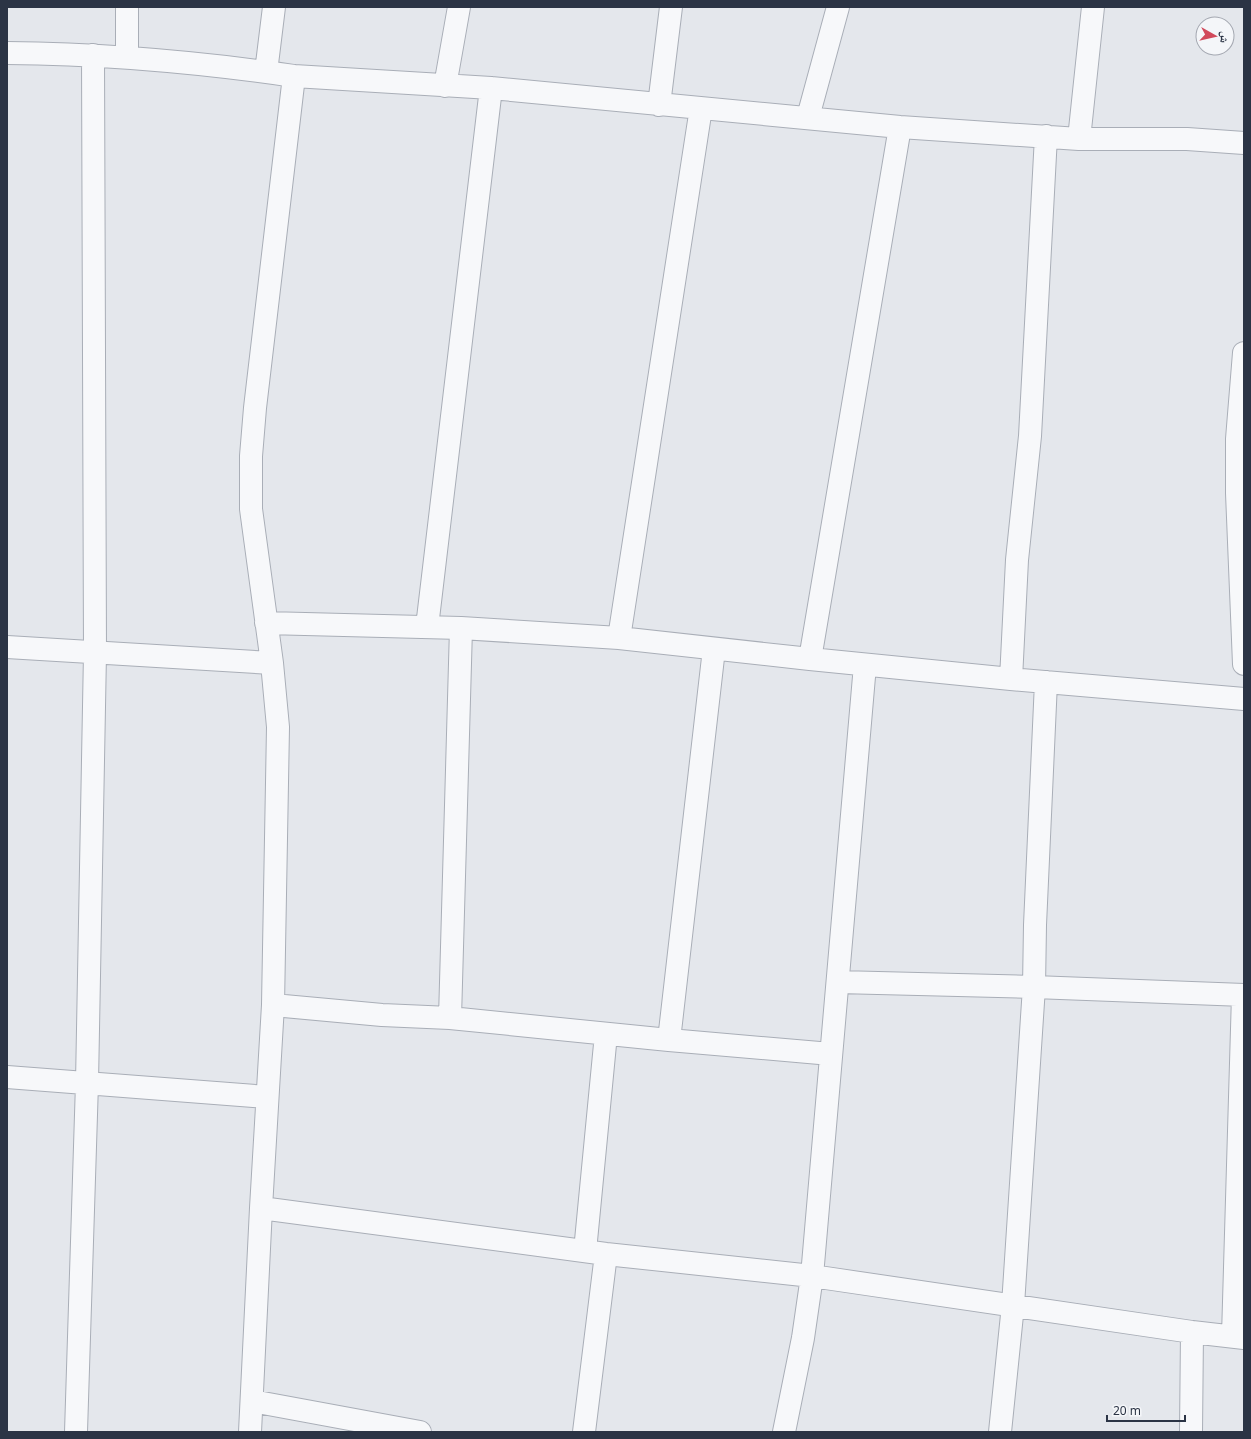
<svg xmlns="http://www.w3.org/2000/svg" width="1251" height="1439" viewBox="0 0 1251 1439" font-family="'Noto Sans','Noto Naskh Arabic',sans-serif">
<style>
.lines{fill:none;stroke-linecap:round;stroke-linejoin:round}
.minor-casing{stroke:#a9aeb7;stroke-width:24}
.minor{stroke:#f7f8fa;stroke-width:22}
</style>
<rect width="100%" height="100%" fill="#e4e7ec"/>
<g class="lines">
<defs>
<path id="minor" d="M7 53C103 54 199 62 294 76L491 88 900 127 1079 139H1187L1244 143
M127 57V7
M266 72 274 7
M445 86 459 7
M659 105 671 7
M808 117 838 7
M1079 139 1093 7
M1244 353 1237 439V493L1244 664
M266 623 461 628 619 638 810 659 1011 679 1244 699
M427 627 491 88
M619 638 701 108
M7 647 272 663
M810 659 900 127
M1011 679 1017 560 1030 436 1046 136
M838 982 1034 987 1244 995
M273 1005 382 1015 450 1018 669 1040 831 1054
M450 1018 461 628
M669 1040 714 649
M7 1077 267 1097
M261 1208 606 1254 812 1276 1192 1332 1244 1338
M585 1251 606 1034
M1233 1336 1243 995
M252 1401 420 1432
M76 1432 87 1083 95 653 93 55
M250 1432 261 1208 273 1005 278 727 272 663 251 509V456L255 408 294 76
M584 1432 606 1254
M784 1432 803 1338 812 1276 865 665
M1000 1432 1013 1305 1034 987 1035 925 1046 682
M1191 1432 1192 1332"/>
</defs>
<use href="#minor" class="minor-casing"/>
<use href="#minor" class="minor"/>
</g>
<rect width="1251" height="1439" fill="none" stroke="#2b3445" stroke-width="16"/>
<g transform="translate(1215 36) rotate(98)"><circle r="19" fill="#f4f6f9" stroke="#a4a8b1"/>
<path d="M0-3L7 15L0 10L-7 15Z" fill="#d1495b"/>
<text y="-6" font-size="11" font-weight="bold" text-anchor="middle" fill="#2b3445">ش</text>
</g>
<path d="M1107 1415v6h78v-6" fill="none" stroke="#2b3445" stroke-width="2"/>
<text x="1113" y="1415" font-size="12" fill="#2b3445" stroke="#f4f6f9" stroke-width="3" paint-order="stroke">20 m</text>
</svg>
